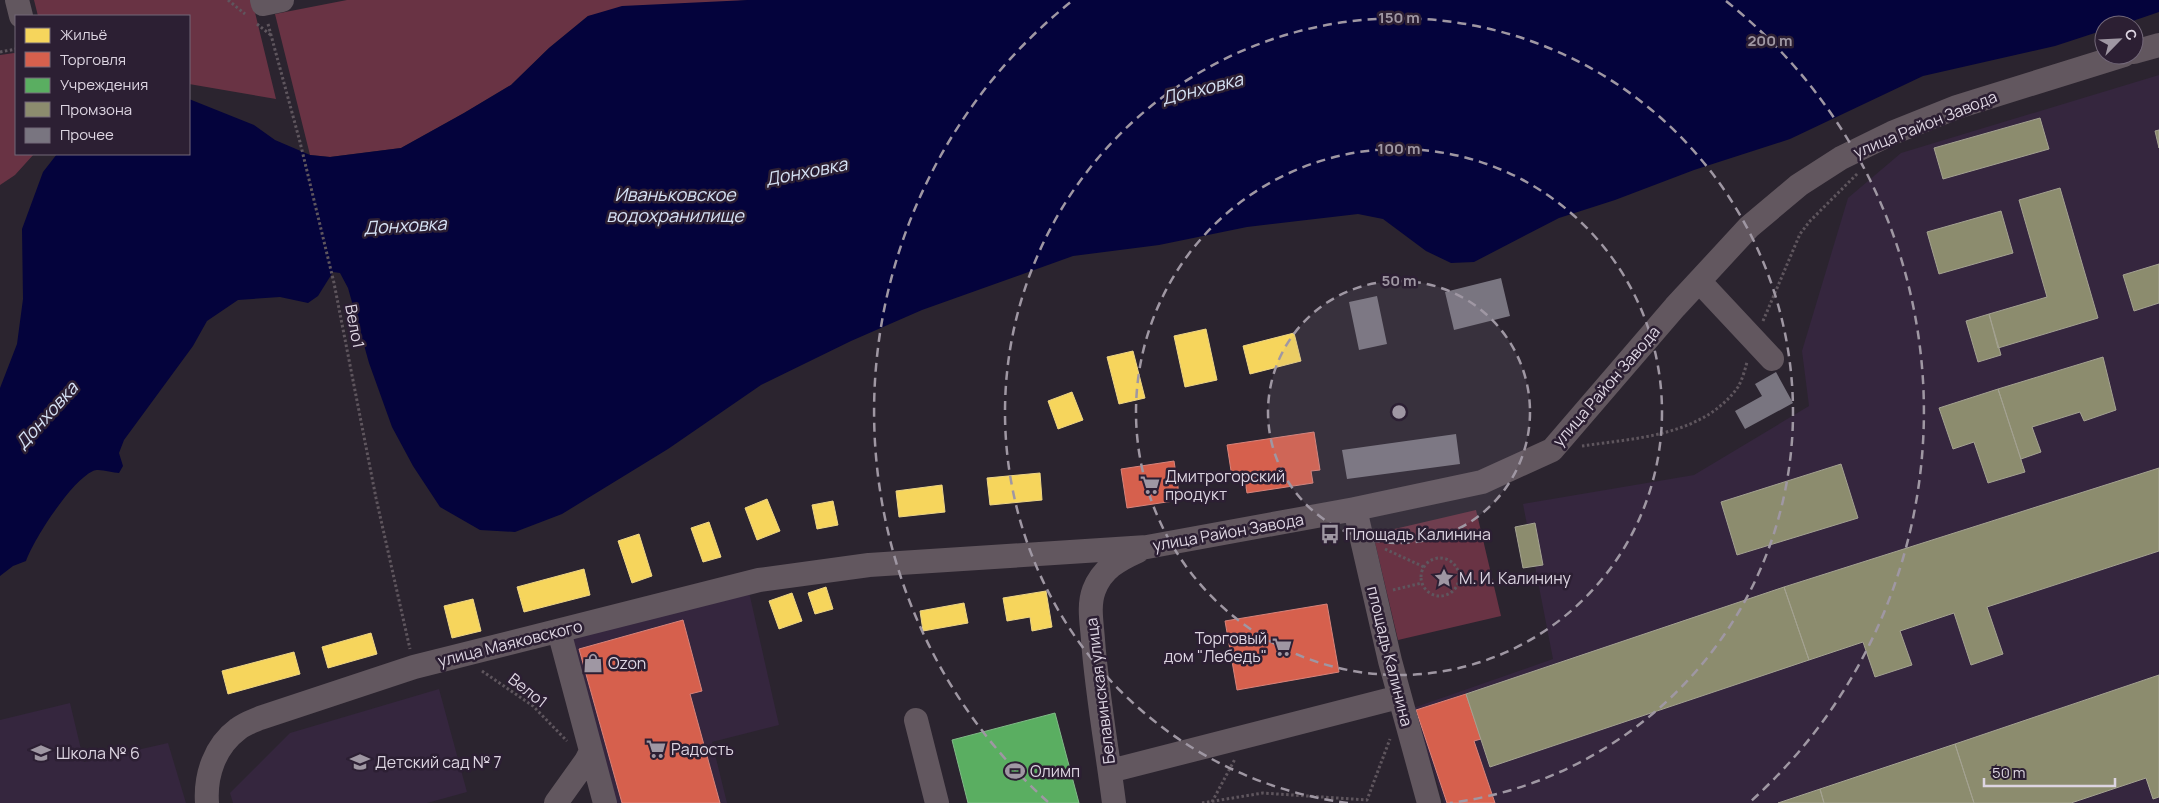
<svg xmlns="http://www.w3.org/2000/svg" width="2159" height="803" viewBox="0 0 2159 803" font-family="Manrope,sans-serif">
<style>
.built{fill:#35263e}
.green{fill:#693344}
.water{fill:#04033c}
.homes{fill:#f6d55c;stroke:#eed584}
.shops{fill:#d6604d;stroke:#d8837a}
.public{fill:#5aae61;stroke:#81ba88}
.industry{fill:#8c8c6e;stroke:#a4a291}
.building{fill:#797580}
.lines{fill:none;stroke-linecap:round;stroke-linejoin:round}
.path{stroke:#5f565e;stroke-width:3;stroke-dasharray:2.5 2.5;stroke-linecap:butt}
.minor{stroke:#62575f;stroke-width:24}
.ring{fill:none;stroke:#9f97a3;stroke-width:2.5;stroke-dasharray:9 6}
.labels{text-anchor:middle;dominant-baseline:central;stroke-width:5;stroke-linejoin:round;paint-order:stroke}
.street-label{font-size:16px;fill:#ddd5e2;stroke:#2c1f33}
.poi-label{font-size:16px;fill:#ddd5e2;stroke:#2c1f33;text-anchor:start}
.water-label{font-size:18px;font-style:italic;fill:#d6e2f5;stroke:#2c1f33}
.centre{fill:#9f97a3;stroke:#2c1f33;stroke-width:2.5}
.ring-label{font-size:15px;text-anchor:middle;font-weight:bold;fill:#9f97a3;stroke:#2c1f33;stroke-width:5;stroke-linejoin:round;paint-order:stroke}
</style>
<rect width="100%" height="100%" fill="#2b242f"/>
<path class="built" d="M2159 75V803H1444L1413 708 1553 659 1523 504 1694 475 1809 406 1802 351 1848 198 1901 153Z
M749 592 779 725 712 742 727 803H613L571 638Z
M439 689 467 792 427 803H233L230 793 290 733Z
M70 703 84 762 168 743 186 803H0V720Z"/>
<path class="green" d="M34 0H252L276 99 189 84V16H38Z
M347 0H748L588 16 549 48 511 85 464 113 401 148 330 157 310 155 275 14Z
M14 53 16 54V154H34L15 175 0 185V55Z
M1476 510 1501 616 1398 640 1373 534Z"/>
<path class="water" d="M748 0H2159V12L2121 25H2104V30L2055 46 1923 76 1790 139 1694 170 1615 200 1559 218 1474 262 1451 263 1426 251 1383 219 1358 214 1247 227 1159 245 1073 256 922 310 851 341 761 385 668 449 562 514 515 532 480 530 440 507 413 466 392 427 369 363 348 288 340 273 333 272 318 296 308 303 280 297 238 300 207 321 193 346 124 440 119 453 123 466 119 473C112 473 99 468 93 471 71 481 34 539 26 561L13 566 0 576V388L17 344 23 299 22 229 43 172 57 154H189V99L254 125 275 140 310 155 330 157 401 148 464 113 511 85 549 48 588 16 622 6Z"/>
<path class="homes" d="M1206 329 1217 380 1185 387 1174 336Z
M1294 333 1301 361 1250 374 1243 346Z
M1133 351 1145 398 1119 404 1107 357Z
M1072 392 1083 420 1058 429 1048 401Z
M1040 473 1042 500 990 505 987 478Z
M942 485 945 512 899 517 896 491Z
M767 499 780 531 757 540 745 508Z
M833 501 838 525 817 529 812 505Z
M709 522 721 557 703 562 691 528Z
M639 534 652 576 632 583 618 541Z
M584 569 590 595 524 612 517 587Z
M826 587 833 609 815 614 808 593Z
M1046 591 1052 627 1032 631 1030 617 1007 621 1003 598Z
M792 593 802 621 779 629 769 601Z
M473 599 481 631 452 638 444 606Z
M964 603 968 623 923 631 920 611Z
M371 633 377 654 328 668 322 647Z
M294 652 300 674 228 694 222 671Z"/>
<path class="shops" d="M1314 432 1320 470 1311 471 1313 483 1247 493 1244 475 1232 477 1227 445Z
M1174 461 1180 500 1127 508 1121 469Z
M1327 604 1339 672 1237 690 1225 621Z
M683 620 702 691 690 694 720 803H622L579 649Z
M1466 694 1481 739 1474 741 1495 803H1447L1416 710Z"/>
<path class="public" d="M1055 713 1079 803H968L952 740Z"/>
<path class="industry" d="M2040 118 2049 149 1943 179 1934 148Z
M2159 130V148L2155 131Z
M2060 188 2098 318 1998 348 1989 314 2047 297 2019 200Z
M2001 211 2013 253 1939 274 1927 232Z
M2159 264V303L2134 311 2123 275Z
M1989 314 2001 355 1978 362 1966 321Z
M2103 357 2116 410 2084 421 2080 412 2032 427 2041 452 2021 459 1998 389Z
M1998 389 2025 472 1988 483 1974 442 1953 449 1939 408Z
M1841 464 1858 518 1737 555 1721 502Z
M2159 468V551L1987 607 2003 654 1971 665 1954 613 1900 631 1912 665 1875 677 1863 642 1809 660 1784 587Z
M1535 523 1543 565 1523 568 1515 527Z
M1784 587 1809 660 1490 767 1466 694Z
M2159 675V797L2153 799 2146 778 2071 803H1974L1955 744Z
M1955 744 1974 803H1824L1820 789Z
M1820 789 1824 803H1778Z"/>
<path class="building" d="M1501 278 1510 316 1454 330 1445 292Z
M1377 296 1387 344 1359 350 1349 302Z
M1776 372 1793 403 1745 429 1735 411 1762 396 1755 384Z
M1456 434 1460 464 1347 479 1342 450Z"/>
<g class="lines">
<path class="path" d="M228 0 245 14
M257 24 272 36
M268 24 300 142 334 283 376 498 410 649
M0 52 16 49
M1763 321 1800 234 1810 221 1858 173
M1582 446C1636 438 1703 436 1738 387 1742 380 1745 370 1747 362
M1385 549 1424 567
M1421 577a19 19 0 1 1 38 0a19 19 0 1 1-38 0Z
M1393 590 1422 583
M482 671 533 706 567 741
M1212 802 1235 759
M1202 803 1263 793 1367 800 1390 739"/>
<path class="minor" d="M17 0 21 16
M262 0 263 4 282 0
M2134 52 2159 45
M1699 281 1772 359
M1355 509 1390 661 1429 803
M559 631 605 803
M916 720 937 803
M1110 771 1399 697
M207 803C205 775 215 746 238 729 244 724 253 721 260 718L414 667 759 580 869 565 1147 547 1355 509 1482 482 1552 450 1675 307 1749 227 1799 185 1841 158 1892 133 1957 107 2124 55
M556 803 586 761 591 751
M1114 803C1107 748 1097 694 1093 640 1092 624 1088 606 1094 590 1102 569 1118 560 1138 551"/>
</g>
<circle cx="1399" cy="412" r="131" fill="#9f97a3" fill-opacity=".12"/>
<g class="ring">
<circle cx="1399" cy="412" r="131"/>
<circle cx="1399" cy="412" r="263"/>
<path d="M1348 803A394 394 0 1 1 1450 803"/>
<path d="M1048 802A525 525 0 0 1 1072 1M1726 1A525 525 0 0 1 1750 802"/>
</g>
<defs>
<symbol id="supermarket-bare" viewBox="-9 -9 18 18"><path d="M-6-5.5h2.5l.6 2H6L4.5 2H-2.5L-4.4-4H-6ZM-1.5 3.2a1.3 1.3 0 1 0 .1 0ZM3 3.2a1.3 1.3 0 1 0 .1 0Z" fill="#9f97a3" stroke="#2c1f33" stroke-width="2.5" paint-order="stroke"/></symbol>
<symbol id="bus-bare" viewBox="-9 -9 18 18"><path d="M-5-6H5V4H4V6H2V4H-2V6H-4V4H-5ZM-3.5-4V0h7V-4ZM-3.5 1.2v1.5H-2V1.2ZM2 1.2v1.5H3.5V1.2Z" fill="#9f97a3" stroke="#2c1f33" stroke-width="2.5" paint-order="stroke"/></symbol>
<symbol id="sight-bare" viewBox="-9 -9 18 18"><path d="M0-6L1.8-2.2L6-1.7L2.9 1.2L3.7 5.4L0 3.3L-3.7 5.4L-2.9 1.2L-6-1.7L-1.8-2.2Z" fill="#9f97a3" stroke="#2c1f33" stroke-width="2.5" paint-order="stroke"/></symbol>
<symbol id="shop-bare" viewBox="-9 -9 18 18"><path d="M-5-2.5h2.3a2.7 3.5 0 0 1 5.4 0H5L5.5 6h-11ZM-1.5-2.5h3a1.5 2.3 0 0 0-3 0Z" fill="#9f97a3" stroke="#2c1f33" stroke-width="2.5" paint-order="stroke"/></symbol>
<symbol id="school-bare" viewBox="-9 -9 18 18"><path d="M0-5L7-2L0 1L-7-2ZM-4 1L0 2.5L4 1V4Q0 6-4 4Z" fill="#9f97a3" stroke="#2c1f33" stroke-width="2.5" paint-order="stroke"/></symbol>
<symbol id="stadium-bare" viewBox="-9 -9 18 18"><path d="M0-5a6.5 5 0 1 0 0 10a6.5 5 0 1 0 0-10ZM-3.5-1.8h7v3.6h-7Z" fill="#9f97a3" stroke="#2c1f33" stroke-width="2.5" paint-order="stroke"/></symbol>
</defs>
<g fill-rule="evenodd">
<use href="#supermarket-bare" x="1136" y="471" width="28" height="28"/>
<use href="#bus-bare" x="1316" y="520" width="28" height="28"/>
<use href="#sight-bare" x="1430" y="564" width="28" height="28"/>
<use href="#supermarket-bare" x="1268" y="633" width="28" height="28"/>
<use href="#shop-bare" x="579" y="649" width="28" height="28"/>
<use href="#supermarket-bare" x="642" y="735" width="28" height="28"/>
<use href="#school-bare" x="27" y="739" width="28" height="28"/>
<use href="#school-bare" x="346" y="748" width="28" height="28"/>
<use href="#stadium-bare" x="1001" y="757" width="28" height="28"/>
</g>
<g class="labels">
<g class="street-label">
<text transform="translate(1925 124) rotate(-22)">улица Район Завода</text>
<text transform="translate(355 326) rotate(79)">Вело1</text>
<text transform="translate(1606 386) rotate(-49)">улица Район Завода</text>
<text transform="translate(1228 532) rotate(-10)">улица Район Завода</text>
<text transform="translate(510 643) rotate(-14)">улица Маяковского</text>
<text transform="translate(1390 656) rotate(76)">площадь Калинина</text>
<text transform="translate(528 690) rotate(38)">Вело1</text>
<text transform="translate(1100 691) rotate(-97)">Белавинская улица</text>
</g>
<g class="poi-label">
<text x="1165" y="476">Дмитрогорский<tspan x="1165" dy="18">продукт</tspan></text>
<text x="1345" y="534">Площадь Калинина</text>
<text x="1459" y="578">М. И. Калинину</text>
<text x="1267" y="638" text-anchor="end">Торговый<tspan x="1267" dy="18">дом "Лебедь"</tspan></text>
<text x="608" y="663">Ozon</text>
<text x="671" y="749">Радость</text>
<text x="56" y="753">Школа № 6</text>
<text x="375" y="762">Детский сад № 7</text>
<text x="1030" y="771">Олимп</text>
</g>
<g class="water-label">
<text transform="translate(1202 88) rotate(-14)">Донховка</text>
<text transform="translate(806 171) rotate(-11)">Донховка</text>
<text x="675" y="194">Иваньковское<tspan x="675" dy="21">водохранилище</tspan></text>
<text transform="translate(405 225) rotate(-3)">Донховка</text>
<text transform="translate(46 415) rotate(-48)">Донховка</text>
</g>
</g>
<circle cx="1399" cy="412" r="8" class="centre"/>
<g class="ring-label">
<text x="1399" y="23">150 m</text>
<text x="1770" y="46">200 m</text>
<text x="1399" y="154">100 m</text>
<text x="1399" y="286">50 m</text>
</g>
<rect x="15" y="15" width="175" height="140" fill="#2c1f33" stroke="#736879"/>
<rect x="25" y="28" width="25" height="15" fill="#f6d55c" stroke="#736879"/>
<text x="60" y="40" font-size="15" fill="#ddd5e2">Жильё</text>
<rect x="25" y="52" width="25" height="15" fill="#d6604d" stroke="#736879"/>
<text x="60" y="65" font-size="15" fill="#ddd5e2">Торговля</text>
<rect x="25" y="78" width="25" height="15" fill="#5aae61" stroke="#736879"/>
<text x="60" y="90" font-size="15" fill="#ddd5e2">Учреждения</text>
<rect x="25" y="102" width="25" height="15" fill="#8c8c6e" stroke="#736879"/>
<text x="60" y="115" font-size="15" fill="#ddd5e2">Промзона</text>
<rect x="25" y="128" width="25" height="15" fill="#797580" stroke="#736879"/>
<text x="60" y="140" font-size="15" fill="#ddd5e2">Прочее</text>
<g transform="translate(2119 40) rotate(66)"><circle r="24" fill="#2c1f33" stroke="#736879"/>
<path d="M0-4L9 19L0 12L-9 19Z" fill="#9f97a3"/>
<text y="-8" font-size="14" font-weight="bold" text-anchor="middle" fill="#ddd5e2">С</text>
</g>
<path d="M1984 778v8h131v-8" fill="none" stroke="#ddd5e2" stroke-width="2.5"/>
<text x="1992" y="778" font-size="15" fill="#ddd5e2" stroke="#2c1f33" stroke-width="4" paint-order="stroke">50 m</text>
</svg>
